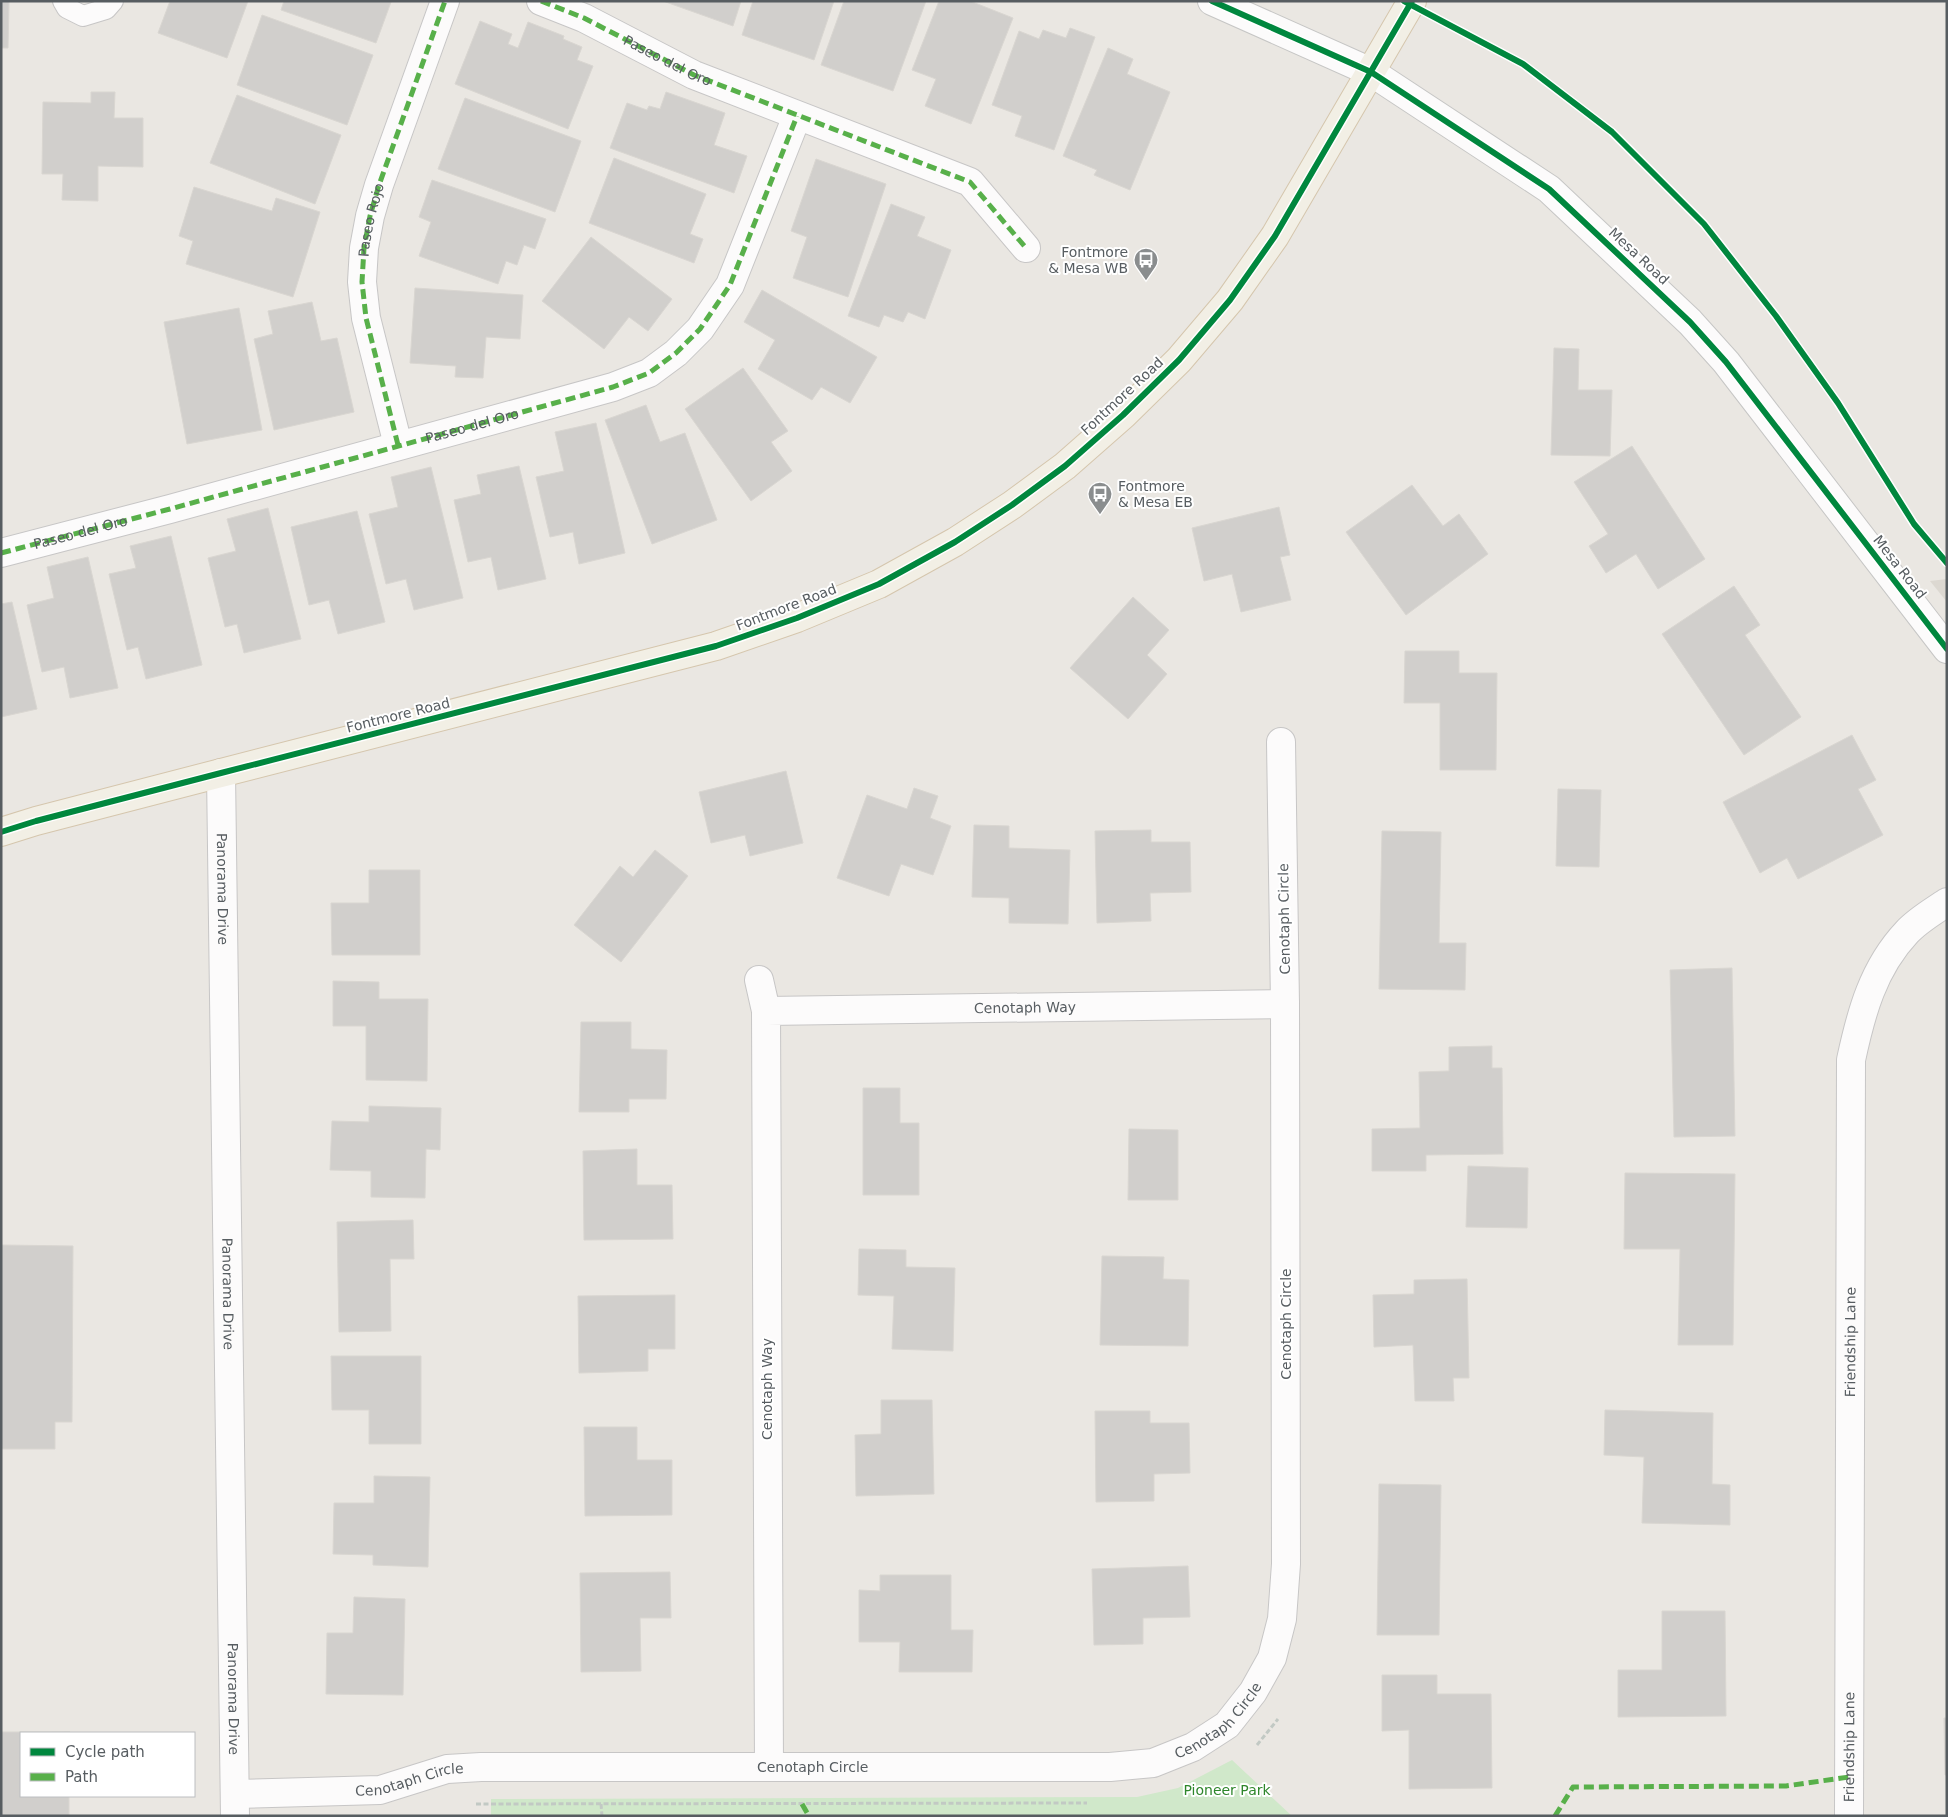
<svg xmlns="http://www.w3.org/2000/svg" width="1948" height="1817" viewBox="0 0 1948 1817" font-family="'DejaVu Sans',sans-serif">
<style>
.education{fill:#dcd8d1}
.green{fill:#d0e8ca}
.building{fill:#d1cfcc;stroke:#d9d6d1}
.lines{fill:none;stroke-linecap:round;stroke-linejoin:round}
.lane-casing{stroke:#c7c6c6;stroke-width:22}
.street-casing{stroke:#c7c6c6;stroke-width:30}
.secondary-casing{stroke:#c6c6c5;stroke-width:30}
.primary-casing{stroke:#d5c6ad;stroke-width:30}
.path{stroke:#c2c9c4;stroke-width:3;stroke-dasharray:5 2.5;stroke-linecap:butt}
.lane{stroke:#fcfbfb;stroke-width:20}
.street{stroke:#fcfbfb;stroke-width:28}
.secondary{stroke:#fcfbfb;stroke-width:28}
.primary{stroke:#f2efe5;stroke-width:28}
.quiet{stroke:#58b04a;stroke-width:5;stroke-dasharray:10 5;stroke-linecap:butt}
.cycleway-casing{stroke:#fff;stroke-width:9}
.cycleway{stroke:#00873e;stroke-width:6}
.labels{text-anchor:middle;dominant-baseline:central;stroke-width:4;stroke-linejoin:round;paint-order:stroke}
.street-label{font-size:14px;fill:#575d61;stroke:#fff}
.poi-label{font-size:14px;fill:#575d61;stroke:#fff;text-anchor:end}
.park-label{font-size:14px;fill:#2e862b;stroke:#fff}
</style>
<rect width="100%" height="100%" fill="#eae7e2"/>
<path class="education" d="M1947 579V602L1930 581Z"/>
<path class="green" d="M1232 1760 1292 1816H491V1799L1137 1797 1178 1788Z"/>
<path class="building" d="M1 1H9L8 48H1Z
M170 1H248L227 58 158 33Z
M284 1H389L391 2 376 43 281 10Z
M663 1H741L733 26Z
M753 1H834L814 60 742 35Z
M844 1H926L893 91 821 65Z
M939 1H970L1013 18 971 124 925 106 936 79 912 70Z
M262 15 373 55 347 125 237 85Z
M480 21 512 34 508 44 518 48 528 22 564 36 563 39 582 47 577 60 593 66 568 129 455 84Z
M1070 28 1095 37 1054 150 1015 136 1022 116 992 105 1019 31 1039 39 1043 30 1066 38Z
M1108 48 1133 59 1127 74 1170 92 1130 190 1094 175 1097 170 1063 156Z
M91 92H115L114 118H143V167L98 166V201L62 200 63 174H42L43 102 91 103Z
M666 92 725 113 714 145 747 156 734 193 610 148 627 103 647 110 649 106 660 109Z
M237 95 341 135 315 204 210 163Z
M465 98 581 141 555 212 438 169Z
M614 158 706 194 690 234 703 239 694 263 589 223Z
M816 159 886 184 848 297 793 278 807 237 791 231Z
M432 180 546 219 535 249 524 245 517 265 506 261 498 284 419 256 431 222 419 217Z
M194 187 272 211 276 198 320 212 293 297 186 264 193 241 179 236Z
M891 204 925 217 917 236 951 250 925 319 908 312 903 322 884 315 879 327 848 316Z
M591 237 672 299 648 331 629 317 604 349 542 301Z
M415 288 523 295 520 339 486 337 483 378 455 377 456 366 410 363Z
M762 290 877 357 850 403 821 387 812 400 758 369 775 340 744 322Z
M312 302 321 341 337 338 354 412 274 430 254 339 273 334 268 311Z
M239 308 262 430 187 444 164 322Z
M1554 348 1579 349 1578 390H1612L1610 456 1551 455Z
M743 368 788 431 771 442 792 471 751 501 685 409Z
M646 405 660 442 685 433 717 520 652 544 605 420Z
M596 423 625 553 579 564 573 532 550 537 536 477 564 471 555 432Z
M1632 446 1705 559 1658 589 1636 554 1606 573 1589 546 1608 534 1574 482Z
M519 466 546 579 498 590 491 557 468 562 454 500 481 494 477 475Z
M431 467 463 598 414 610 406 579 386 584 369 514 398 507 391 477Z
M1412 485 1443 526 1459 514 1488 554 1406 615 1346 532Z
M1279 507 1290 555 1280 557 1291 600 1241 612 1232 574 1204 581 1192 528Z
M268 508 301 639 244 653 237 624 225 627 208 558 236 551 227 519Z
M357 511 385 622 338 634 329 600 309 605 291 527Z
M171 536 202 665 146 679 138 647 127 650 109 574 136 568 130 546Z
M88 557 118 688 70 698 64 667 42 672 27 605 54 598 47 567Z
M1734 586 1760 625 1745 635 1801 717 1744 755 1662 634Z
M1133 597 1169 630 1147 655 1167 674 1128 719 1070 668Z
M12 602 37 709 1 717V604Z
M1405 651H1459V673H1497L1496 770H1440V703H1404Z
M1852 735 1876 780 1858 789 1883 835 1798 879 1787 858 1760 873 1723 802Z
M786 771 803 843 750 856 745 835 711 843 699 792Z
M914 788 938 796 930 818 951 826 933 875 901 864 889 896 837 878 867 795 907 809Z
M1558 789 1601 790 1599 867 1556 866Z
M974 825 1009 826V848L1070 850 1068 924 1009 923V898L972 897Z
M1151 830V842H1190L1191 892 1150 893 1151 921 1097 923 1095 831Z
M1382 831 1441 832 1439 943H1466L1465 990 1379 989Z
M655 850 688 876 621 962 574 925 620 866 633 877Z
M369 870H420V955H332L331 903H369Z
M1732 968 1735 1136 1674 1137 1670 970Z
M333 981 379 982V999H428L427 1081 366 1080V1026H333Z
M581 1022H631V1049L667 1050 666 1099H629V1112H579Z
M1492 1046V1068H1502L1503 1154 1426 1155V1171H1372V1129L1420 1128 1419 1072 1449 1071V1047Z
M863 1088H900V1123H919V1195H863Z
M369 1106 441 1108 440 1150 426 1149 425 1198 371 1197V1171L330 1170 332 1121 369 1122Z
M1129 1129 1178 1130V1200H1128Z
M637 1149V1185H672L673 1239 584 1240 583 1151Z
M1468 1166 1528 1168 1527 1228 1466 1227Z
M1625 1173 1735 1174 1733 1345H1678L1680 1249H1624Z
M413 1220 414 1259H390L391 1331 339 1332 337 1222Z
M1 1245 73 1246 72 1422H55V1449H1Z
M859 1249 906 1250V1267L955 1268 953 1351 892 1349 894 1296 858 1295Z
M1102 1256 1164 1257 1163 1279 1189 1280 1188 1346 1100 1345Z
M1467 1279 1469 1378H1453L1454 1401H1415L1413 1345 1374 1347 1373 1295 1414 1294V1280Z
M675 1295V1349H648V1371L579 1373 578 1296Z
M331 1356H421V1444H369V1410H332Z
M881 1400H932L934 1494 856 1496 855 1435 881 1434Z
M1605 1410 1713 1413 1712 1484 1730 1485V1525L1642 1523 1644 1457 1604 1455Z
M1095 1411H1150V1423H1189L1190 1473 1154 1474V1501L1096 1502Z
M584 1427H637V1460H672V1515L585 1516Z
M374 1476 430 1477 428 1567 373 1565V1555L333 1554 334 1503H374Z
M1379 1484 1441 1485 1439 1635H1377Z
M1188 1566 1190 1617 1143 1618V1644L1094 1645 1092 1569Z
M670 1572 671 1618H640L641 1671 581 1672 580 1573Z
M880 1575H951V1630H973L972 1672H899L900 1642H859V1590L880 1591Z
M354 1597 405 1599 403 1695 326 1694 327 1633H353Z
M1662 1611H1725L1726 1716 1618 1717V1670H1662Z
M1382 1675H1437V1694H1491L1492 1788 1409 1789V1730L1382 1731Z
M1944 1718H1947V1775H1945Z
M1 1732H70L21 1733V1796H69V1816H1Z"/>
<g class="lines">
<defs>
<path id="lane" d="M63 1 67 8 83 16 106 9 113 1"/>
<g id="street">
<path d="M541 1 584 18 694 75 970 182 1026 248"/>
<path id="s1" d="M398 445 366 318 362 282 364 248 370 216 379 185 445 1"/>
<path d="M1 553 170 509 613 387 649 373 676 353 700 329 730 285 797 116"/>
<path id="s2" d="M221 773 235 1816"/>
<path d="M759 980 766 1011"/>
<path id="s3" d="M769 1767 766 1011 1285 1004"/>
<path id="s4" d="M235 1794 380 1790 447 1769 481 1767H1110L1153 1763 1193 1747 1227 1725 1253 1692 1272 1658 1282 1619 1286 1564 1285 1004 1281 742"/>
<path id="s5" d="M1849 1816 1851 1060C1861 1013 1873 968 1907 932 1918 920 1934 911 1947 902"/>
</g>
<path id="secondary" d="M1212 1 1371 72 1549 189 1690 322 1726 362 1947 649"/>
<path id="primary" d="M1 832 36 821 221 773 716 646 797 618 879 584 955 542 1012 505 1065 466 1123 415 1179 360 1230 300 1275 236 1412 1"/>
</defs>
<use href="#lane" class="lane-casing"/>
<use href="#street" class="street-casing"/>
<use href="#secondary" class="secondary-casing"/>
<use href="#primary" class="primary-casing"/>
<path class="path" d="M1257 1745 1278 1719
M476 1804 1087 1803
M601 1804 602 1816"/>
<use href="#lane" class="lane"/>
<use href="#street" class="street"/>
<use href="#secondary" class="secondary"/>
<use href="#primary" class="primary"/>
<g class="quiet">
<path id="s6" d="M541 1 584 18 694 75 970 182 1026 248"/>
<path d="M398 445 366 318 362 282 364 248 370 216 379 185 445 1"/>
<path id="s7" d="M1 553 170 509 613 387 649 373 676 353 700 329 730 285 797 116"/>
<path d="M802 1804 809 1816"/>
<path d="M1555 1816 1573 1787 1786 1786 1849 1777"/>
</g>
<defs>
<path id="cycleway" d="M1212 1 1371 72 1549 189 1690 322 1726 362 1947 649
M1404 1 1523 64 1612 132 1704 224 1776 316 1838 403 1914 524 1947 563
M1 832 36 821 221 773 716 646 797 618 879 584 955 542 1012 505 1065 466 1123 415 1179 360 1230 300 1275 236 1412 1"/>
</defs>
<use href="#cycleway" class="cycleway-casing"/>
<use href="#cycleway" class="cycleway"/>
</g>
<defs>
<symbol id="bus-pin" viewBox="-11 -11 22 30"><path d="M0 17L-7.5 6A9.5 9.5 0 1 1 7.5 6Z" fill="#8a8d8e" stroke="#fff"/><path d="M-5-6H5V4H4V6H2V4H-2V6H-4V4H-5ZM-3.5-4V0h7V-4ZM-3.5 1.2v1.5H-2V1.2ZM2 1.2v1.5H3.5V1.2Z" fill="#fff"/></symbol>
</defs>
<g fill-rule="evenodd">
<use href="#bus-pin" x="1132" y="246" width="28" height="38"/>
<use href="#bus-pin" x="1086" y="480" width="28" height="38"/>
</g>
<g class="labels">
<g class="street-label">
<text stroke="none"><textPath href="#s6" startOffset="140">Paseo del Oro</textPath></text>
<text stroke="none"><textPath href="#s1" startOffset="230">Paseo Rojo</textPath></text>
<text transform="translate(1639 256) rotate(43)">Mesa Road</text>
<text transform="translate(1122 396) rotate(-43)">Fontmore Road</text>
<text stroke="none"><textPath href="#s7" startOffset="488">Paseo del Oro</textPath></text>
<text stroke="none"><textPath href="#s7" startOffset="82">Paseo del Oro</textPath></text>
<text transform="translate(1900 567) rotate(52)">Mesa Road</text>
<text transform="translate(786 607) rotate(-21)">Fontmore Road</text>
<text transform="translate(398 715) rotate(-14)">Fontmore Road</text>
<text stroke="none"><textPath href="#s2" startOffset="116">Panorama Drive</textPath></text>
<text transform="translate(1284 919) rotate(-91)">Cenotaph Circle</text>
<text stroke="none"><textPath href="#s3" startOffset="1015">Cenotaph Way</textPath></text>
<text stroke="none"><textPath href="#s2" startOffset="521">Panorama Drive</textPath></text>
<text transform="translate(1286 1324) rotate(-90)">Cenotaph Circle</text>
<text stroke="none"><textPath href="#s5" startOffset="474">Friendship Lane</textPath></text>
<text transform="translate(767 1389) rotate(-90)">Cenotaph Way</text>
<text stroke="none"><textPath href="#s2" startOffset="926">Panorama Drive</textPath></text>
<text stroke="none"><textPath href="#s4" startOffset="1001">Cenotaph Circle</textPath></text>
<text stroke="none"><textPath href="#s5" startOffset="69">Friendship Lane</textPath></text>
<text stroke="none"><textPath href="#s4" startOffset="581">Cenotaph Circle</textPath></text>
<text stroke="none"><textPath href="#s4" startOffset="176">Cenotaph Circle</textPath></text>
</g>
<g class="poi-label">
<text x="1128" y="252">Fontmore<tspan x="1128" dy="16">&amp; Mesa WB</tspan></text>
<text x="1118" y="486" text-anchor="start">Fontmore<tspan x="1118" dy="16">&amp; Mesa EB</tspan></text>
</g>
<g class="park-label">
<text x="1227" y="1790">Pioneer Park</text>
</g>
</g>
<rect width="1948" height="1817" fill="none" stroke="#575d61" stroke-width="5"/>
<rect x="20" y="1732" width="175" height="65" fill="#ffffff" stroke="#bcbec0"/>
<rect x="30" y="1748" width="25" height="8" fill="#00873e" stroke="#bcbec0"/>
<text x="65" y="1757" font-size="15" fill="#575d61">Cycle path</text>
<rect x="30" y="1773" width="25" height="8" fill="#58b04a" stroke="#bcbec0"/>
<text x="65" y="1782" font-size="15" fill="#575d61">Path</text>
</svg>
